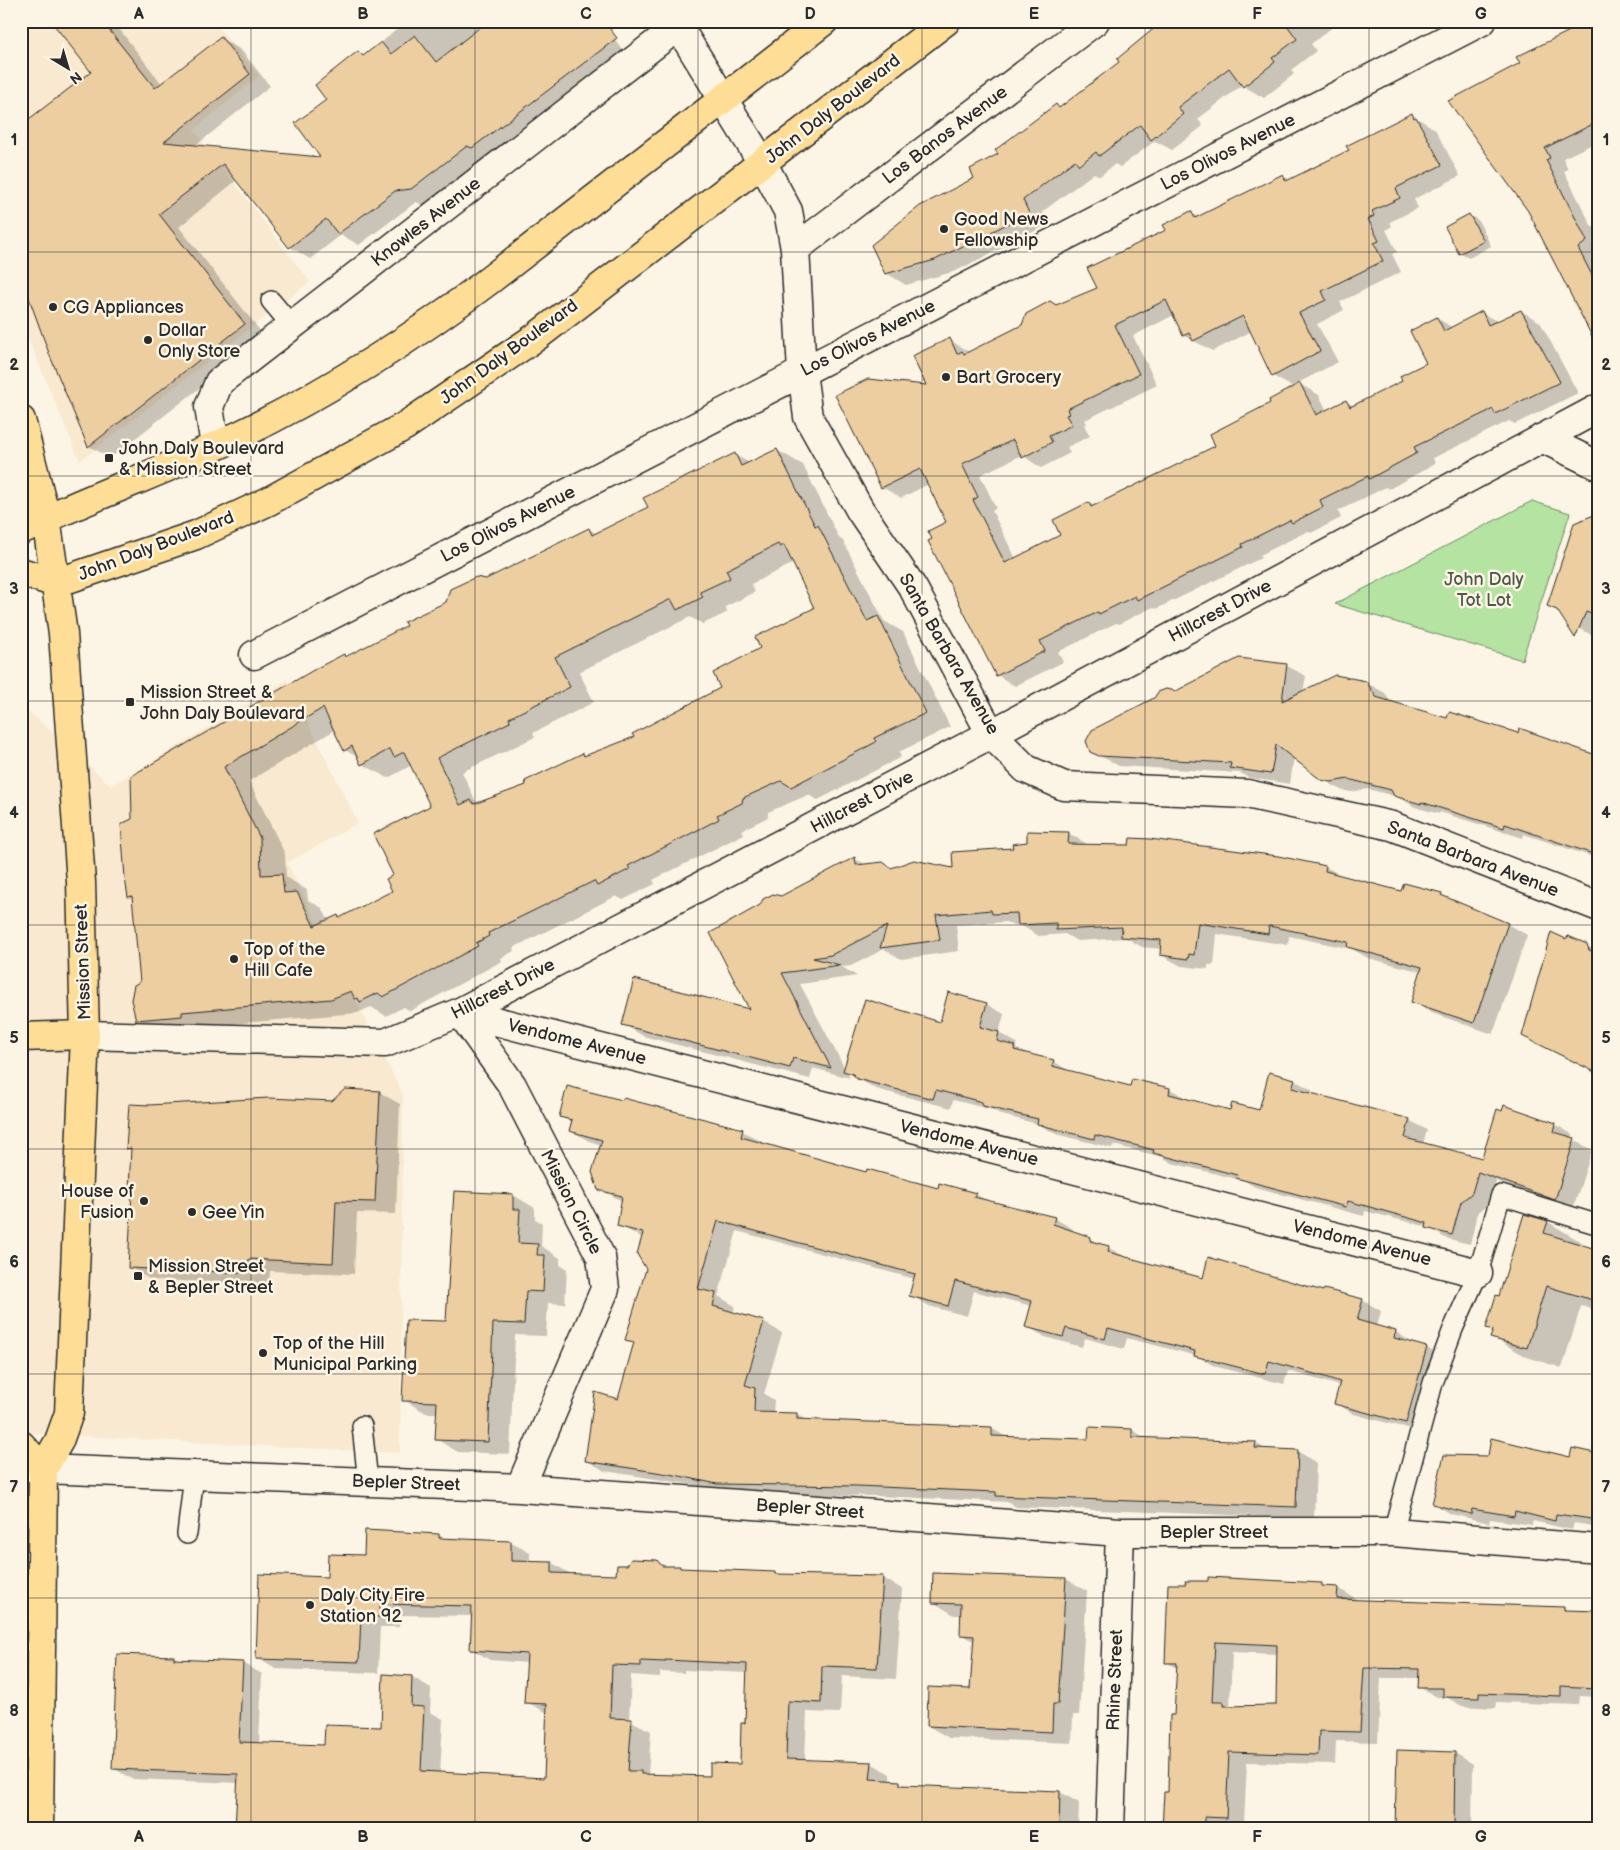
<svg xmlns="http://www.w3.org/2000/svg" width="1620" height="1850" viewBox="0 0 1620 1850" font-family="'Balsamiq Sans',sans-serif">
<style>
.built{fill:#f8e9d0}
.green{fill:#b4e3a2;stroke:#708766}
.shadow{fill:#0003;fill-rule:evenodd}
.building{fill:#edcea0;stroke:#2b2b2b;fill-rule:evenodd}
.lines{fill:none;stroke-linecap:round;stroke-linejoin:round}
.lane-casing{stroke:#2b2b2b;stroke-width:22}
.street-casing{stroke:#2b2b2b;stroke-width:31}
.primary-casing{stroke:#2b2b2b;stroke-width:31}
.lane{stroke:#fcf5e5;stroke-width:19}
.street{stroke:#fcf5e5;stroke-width:28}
.primary{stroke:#fedd96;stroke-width:28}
.grid{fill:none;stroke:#2b2b2b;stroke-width:1;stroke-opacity:0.55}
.poi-dot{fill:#2b2b2b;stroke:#fcf5e5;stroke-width:2}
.labels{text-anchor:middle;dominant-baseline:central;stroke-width:5;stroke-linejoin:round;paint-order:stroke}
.street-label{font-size:18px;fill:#2b2b2b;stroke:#fcf5e5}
.poi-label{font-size:18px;fill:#2b2b2b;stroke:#fcf5e5;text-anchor:start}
.park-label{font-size:18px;fill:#4d5949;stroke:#fcf5e5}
.neatline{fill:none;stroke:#2b2b2b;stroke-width:2}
.grid-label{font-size:16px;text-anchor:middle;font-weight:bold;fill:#2b2b2b}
</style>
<rect width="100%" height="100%" fill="#fcf5e5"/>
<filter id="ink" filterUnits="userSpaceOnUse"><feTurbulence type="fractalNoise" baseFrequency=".02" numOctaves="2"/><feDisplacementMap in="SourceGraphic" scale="10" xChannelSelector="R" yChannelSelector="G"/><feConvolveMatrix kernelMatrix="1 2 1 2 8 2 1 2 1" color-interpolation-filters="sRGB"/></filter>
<g filter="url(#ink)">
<path class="built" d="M21 21H213L259 76 194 130 310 282 80 461 21 322Z
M287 680 358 823 287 863 403 1095 400 1453 21 1433V704L111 786Z"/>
<path class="green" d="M1532 501 1570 513 1522 660 1335 604Z"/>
<path class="shadow" d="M53 21H113L162 84 221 38 241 50 270 86 195 146 323 158 328 100 358 52 365 56 407 21H601L628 57 425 206 416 202 359 245 341 235 310 259 290 247 237 180 179 227 265 337 110 458 89 446 51 354 92 72Z
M1166 21H1340L1311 44 1316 51 1291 70 1294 74 1264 98 1242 85 1198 119 1203 126 1172 150 1155 141 1120 167 1115 164 1100 176 1094 173 1042 212 1049 224 956 271 906 285 886 273 1000 155 1056 105 1061 109 1121 62Z
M1590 21H1599V141L1563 158 1568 169 1564 171 1592 227 1599 228V347L1529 211 1521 64 1518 58Z
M1412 115 1435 129 1460 176 1414 199 1418 208 1390 222 1392 226 1386 230 1397 252 1392 254 1401 272 1340 302 1344 310 1317 324 1338 362 1298 383 1319 395 1327 411 1346 402 1355 406 1404 381 1428 364 1437 318 1453 328 1482 313 1498 322 1521 311 1540 322 1578 393 1515 424 1509 421 1433 458 1435 464 1389 489 1386 487 1338 511 1341 518 1311 533 1308 531 1260 555 1261 558 1156 609 1153 607 1119 624 1116 623 1058 652 1063 662 1015 686 997 675 948 523 929 484 901 498 882 487 950 340 969 352 1057 306 1099 289 1191 213 1199 217 1283 176 1290 180 1350 151ZM1174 315 1184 336 1213 351 1252 331 1273 376 1294 388 1217 446 1094 506 1089 503 1062 536 1016 559 992 511 996 508 980 475 1022 455 1041 468 1070 453 1067 447 1090 436 1084 425 1087 424 1085 420 1157 385 1133 336Z
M1469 215 1478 220 1491 246 1469 258 1460 253Z
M777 450 803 465 839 538 843 541 884 621 903 632 950 727 899 752 901 757 818 800 808 795 768 812V817L742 830 744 834 653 880 655 884 623 900 616 896 513 948 514 951 501 958 502 961 410 1011 404 1007 386 1016 371 1007 357 1013 207 1026 163 1034 137 1019 141 982 134 899 129 896 133 820 344 656 346 657 407 626 486 580 589 529 597 534 650 508 735 455 750 463ZM794 563 816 608 762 649 721 688 636 738 586 756 583 754 528 785 477 804 462 772 535 737 533 733 594 702 579 672 690 617 703 624 728 612 725 607 755 592 751 584ZM335 730 345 750 359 758 362 764 388 778 412 765 432 806 395 876 394 892 341 918 338 916 329 921 322 908 308 900 307 890 286 877 285 854 249 781Z
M1599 521V635H1592L1566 622 1559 612 1548 606Z
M1287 666 1306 676 1303 692 1365 682 1385 693 1391 703 1448 719 1519 735 1520 730 1599 757V862L1596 858 1524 834 1523 838 1440 812 1439 814 1415 807 1398 797 1368 789 1351 792 1341 790 1322 779 1294 757 1290 784 1250 778 1240 773 1119 766 1091 751 1176 692Z
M1068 833 1089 845 1277 857 1326 867 1344 877 1402 893 1405 884 1442 895 1507 924 1527 935 1493 1034 1432 1013 1413 1002 1422 972 1368 958 1352 949 1289 936 1288 945 1217 934 1214 965H1208V969L1181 966 1161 955 1162 949 1142 947 1126 938 1077 941 1065 934 1039 936 1020 925H1013L1006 922 956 925 959 951 901 959 884 949 851 966 842 967 857 976 800 984 845 1069 986 1004 1004 1014 999 1033 1017 1043 1015 1048 1027 1054 1053 1061 1071 1072 1131 1088 1133 1080 1170 1089 1188 1099 1231 1111 1260 1112 1294 1080 1312 1090 1311 1094 1409 1120 1427 1130 1423 1144 1483 1160 1555 1124 1573 1135 1572 1139 1592 1150 1573 1209 1496 1181 1490 1203 1478 1212 1470 1244 1445 1238 1428 1227 1365 1211 1364 1216 1255 1187 1245 1181 1172 1163 1163 1157 1113 1145 1112 1148 1056 1134 1038 1124 1002 1115 993 1110 953 1100 951 1108 903 1096 876 1089 846 1072 850 1078 813 1068 810 1079 643 1036 623 1024 751 1011 781 898 855 859 867 865 883 863 893 869H954L1029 843Z
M1568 937 1599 952V1075L1524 1036Z
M379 1092 400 1104 396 1214 357 1213 354 1274 270 1271 269 1284 151 1280 129 1267 133 1191 130 1189 132 1151 128 1148Z
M560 1116 742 1131 761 1141V1144L867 1174 939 1189 975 1194 988 1201 1054 1218 1073 1229V1232L1090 1238 1128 1258 1204 1279 1324 1293 1362 1300 1381 1311 1377 1327 1396 1332 1414 1344 1427 1348 1445 1359 1425 1433 1354 1414 1335 1403 1340 1386 1288 1371 1284 1384 1214 1366 1197 1356 1127 1338 1124 1349 1085 1338 1082 1347 1045 1337 1027 1326 1032 1306 974 1291 967 1316 929 1306 910 1295 915 1279 737 1231 718 1296 735 1306 733 1313 763 1322 782 1333 764 1394 774 1400 773 1414H796L807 1421 991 1428 1008 1438 1089 1440 1132 1430 1148 1439 1255 1443 1267 1450 1297 1451 1316 1462 1314 1518 1016 1507 1009 1502 877 1496 737 1494 695 1485 605 1471 586 1460 619 1400 635 1344 627 1339 647 1269 643 1238 618 1225 622 1201 599 1189 602 1145 589 1141 570 1130 573 1123Z
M513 1195 535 1208V1219L542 1223 541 1246 560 1258V1265L567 1269 565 1304 548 1303 546 1336 515 1335 510 1454 458 1452 436 1439 437 1413H426L404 1400Z
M1524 1215 1548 1222 1583 1243 1582 1246 1599 1251V1311L1581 1306 1562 1368 1527 1357 1492 1337 1494 1331 1488 1328 1500 1297Z
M1599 1456V1527L1574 1523 1572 1530 1533 1521 1532 1525 1490 1519 1489 1523 1451 1514 1433 1503 1571 1459Z
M439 1535 446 1539 511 1542 530 1553V1562L552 1563 571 1574 618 1576 628 1566 657 1561 667 1567 683 1569 775 1573 780 1576 883 1578 902 1589 896 1679 842 1676 840 1713 807 1712 805 1760 871 1763 890 1774V1781L899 1782 907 1786 1060 1792 1079 1803 1078 1829H236L239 1783 132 1779 113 1768 174 1657 180 1661 242 1663 262 1674 259 1744 326 1747 382 1728 384 1675 412 1677 431 1688 430 1712 443 1719 440 1774 545 1779 548 1713 526 1702 528 1663 490 1660 471 1649 473 1616 399 1615V1627H380L378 1673 276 1669 257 1658 329 1578 365 1556ZM684 1670 748 1673 741 1766 711 1777 648 1775 651 1731 629 1720 631 1675 660 1677V1672L684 1673Z
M1209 1578 1322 1585 1327 1588H1338L1355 1598V1601L1564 1608 1570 1612 1599 1613V1697L1579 1696 1578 1705 1497 1702 1496 1708 1462 1706 1446 1697H1437L1419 1687 1420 1678H1381L1378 1742 1336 1741 1335 1764 1247 1762 1244 1823 1314 1825 1321 1829H1157L1158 1820H1164L1169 1793 1178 1669 1167 1662 1187 1585 1209 1582ZM1232 1652 1278 1654V1707H1230Z
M1066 1579 1087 1591 1079 1715H1073L1072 1743 949 1738 928 1726 971 1690 975 1642 961 1634 962 1615H954L933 1602Z
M1455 1753 1473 1764 1472 1829H1396Z"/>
<path class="building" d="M51 21H102L155 88 221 37 250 74 164 142 320 157 295 123 326 100 315 85 358 51 363 56 381 42 391 54 415 35 436 62 488 21H604L617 38 472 148 467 146 411 189 395 191 338 234 326 219 289 248 223 164 159 214 245 324 88 447 50 356 21 276V125L91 72Z
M1163 21H1284L1297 39 1272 58 1275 62 1243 87 1229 68 1178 107 1183 114 1151 140 1140 125 1099 156 1096 152 1079 165 1075 160 1023 200 1029 213 935 260 885 274 871 245 920 206 974 178 970 169 998 154 995 150 1056 104 1059 108 1119 62 1117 59Z
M1588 22 1599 43V121L1545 148 1550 158 1546 160 1587 241 1578 248 1599 289V350L1528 211 1448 101 1520 63 1516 57Z
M1412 113 1414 118 1416 117 1442 165 1396 188 1400 198 1372 211 1374 216 1368 219 1379 241 1374 243 1383 261 1322 291 1326 300 1299 313 1320 351 1272 377 1243 316 1193 341 1189 333 1183 336 1166 300 1115 325 1139 374 1067 409 1069 414 1066 415 1072 425 1049 436 1052 442 1022 458 1013 440 962 464 978 497 973 500 1005 563 1060 535 1053 520 1089 502 1091 507 1215 446 1210 434 1270 403 1269 400 1300 383 1316 415 1346 400 1350 407 1402 381 1400 376 1426 363 1410 331 1437 317 1444 331 1482 311 1488 325 1521 310 1560 382 1495 414 1493 409 1414 447 1417 453 1369 479 1368 476 1320 500 1323 507 1292 523 1290 520 1242 544 1243 547 1137 600 1135 596 1099 614 1098 612 1040 641 1045 651 996 676 928 541 932 539 928 531 946 522 920 469 881 488 835 395 868 379 926 385 912 356 950 338 957 354 962 351 964 354 1022 325 1026 314 1050 301 1056 305 1097 288 1087 268 1166 230 1163 225 1191 211 1195 218 1283 174 1286 181 1349 150 1346 146Z
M1469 214 1484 241 1459 254 1445 227Z
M777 449 815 526 818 525 867 621 878 616 926 713 874 738 876 742 791 787 781 781 743 798 742 803 717 815 719 819 628 866 630 869 597 886 594 881 488 933 489 936 476 943 478 946 383 997 378 993 360 1002 358 998 355 999 351 991 331 999 182 1012V1016L136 1020 131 1000 134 985 140 982 132 896 128 897 125 878 121 824 132 819 131 776 317 668 344 654 345 657 406 626 404 622 446 602 450 589 476 577 486 579 589 528 592 535 648 507 643 498 735 453 741 466ZM778 544 780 547 784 545 814 608 755 637 760 648 713 673 720 688 632 734 634 737 584 756 583 753 525 781 526 785 474 804 471 800 460 805 437 758 510 722 509 718 570 687 555 657 671 599 677 610 703 597 700 592 730 578 726 570ZM323 708 344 751 352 746 361 765 390 749 394 757 404 752 430 806 373 834 393 875 386 879 392 891 339 918 338 915 314 926 297 892 284 893 282 874 261 875 260 838 224 767Z
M1599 513V617L1586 612 1575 638 1557 610 1547 606 1574 523Z
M1239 658 1287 664 1282 701 1335 675 1366 681 1376 697 1447 718 1449 712 1518 733 1519 728 1599 756V856L1505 824 1504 828 1421 802V804L1394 796 1391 790 1348 779 1331 782 1321 780 1276 745 1271 774 1230 768 1231 763 1099 756 1090 752 1086 741 1092 730 1154 698 1158 692 1166 689 1176 691Z
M1027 831 1069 832 1068 844 1129 845 1130 838 1150 839 1278 856 1326 866 1325 871 1401 891 1404 883 1442 893 1441 895 1508 923 1474 1023 1411 1002 1422 967 1347 947 1348 942 1269 926 1268 934 1198 923 1194 955 1189 954 1188 959 1160 955 1161 940 1121 937 1122 927 1056 930V923L1018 925 1017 913 992 914 991 910 936 915 940 940 880 948 887 926 831 955 813 958 840 965 782 973 831 1068 793 1058 790 1068 622 1025 634 979 749 1009 710 933 760 905 763 899 773 894 781 896 855 857 856 865 883 862 891 868 914 860 953 868 952 852 1013 848 1012 844 1027 842Z
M1551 932 1566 939 1568 936 1587 944 1589 950 1599 954V1074L1522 1036Z
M948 992 987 1003 980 1027 999 1032 997 1041 1015 1046 1014 1050 1054 1060 1052 1066 1130 1086 1132 1079 1170 1088 1169 1094 1230 1110 1232 1103 1259 1110 1269 1072 1295 1079 1292 1088 1410 1119 1405 1138 1482 1158 1497 1109 1502 1111 1504 1105 1556 1123 1554 1132 1575 1138 1555 1200 1478 1172 1472 1193 1461 1202 1452 1235 1426 1228 1427 1223 1348 1201 1346 1207 1236 1178 1237 1175 1153 1153 1154 1150 1095 1135 1094 1139 1037 1124 1038 1119 983 1106 982 1102 936 1090 933 1099 857 1079 853 1074 843 1071 865 999 940 1022Z
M567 1086 622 1100 623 1098 743 1129 741 1137 866 1172 867 1169 938 1188 939 1183 976 1193 974 1197 1055 1217 1053 1224 1091 1237 1090 1241 1109 1246 1108 1252 1203 1278 1208 1257 1323 1291 1324 1289 1363 1299 1357 1320 1396 1331 1394 1338 1427 1347 1406 1423 1334 1404 1340 1382 1325 1377 1269 1361 1265 1374 1194 1356 1195 1351 1108 1328 1105 1339 1066 1328 1063 1337 1025 1327 1032 1301 955 1281 948 1306 909 1296 915 1274 718 1221 698 1289 716 1293 713 1306 764 1321 745 1385 755 1388 754 1412 797 1413V1419L992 1427V1436L1088 1439 1089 1427 1132 1429V1437L1256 1442 1255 1448 1298 1450 1296 1507 996 1496V1492L857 1486 717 1484 675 1475 585 1461 595 1392 618 1399 634 1342 625 1340 646 1269 637 1254 643 1233 617 1226 622 1196 598 1190 592 1172 602 1140 569 1131 572 1120 559 1117Z
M345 1089 380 1091 375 1202 336 1201 333 1263 249 1259 248 1273 128 1268 132 1190H129L131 1148 126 1149 129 1104 149 1105 269 1098 332 1101Z
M454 1191 513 1194V1209H520L518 1243 538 1244 537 1255H545L543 1292 526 1291 524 1324 493 1323 488 1442 435 1440 437 1402 402 1401 406 1320 446 1321Z
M1524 1214 1548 1221 1544 1233 1599 1250V1302L1546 1286 1527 1348 1490 1338 1493 1330 1486 1328 1496 1295 1499 1296Z
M1491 1438 1570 1457 1572 1448 1599 1454V1520L1556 1514 1555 1521 1515 1511 1514 1516 1472 1509 1471 1514 1432 1504 1444 1455 1488 1456Z
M365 1530 439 1534V1538L511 1541V1561L552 1562V1573L616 1575 617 1565H627L631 1559 657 1560 662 1566H680V1568L775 1572V1574L883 1576 877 1668 822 1666 821 1703 788 1701 786 1759 872 1762 870 1779 900 1781V1785L1060 1791 1059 1829H235L238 1774 112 1769 117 1654 174 1656V1659L243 1662 239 1742 324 1745 325 1725 381 1727 383 1674 412 1676 411 1706 424 1707 421 1771 544 1778 547 1704 524 1703 527 1654 470 1650 472 1606 380 1604V1617L361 1616 359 1662 256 1659 259 1574 327 1577 328 1554 364 1555ZM665 1660 747 1664 745 1723H741L740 1764 710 1763V1776L641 1774V1771H628L632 1719 610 1718 612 1665 641 1666V1661L665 1662Z
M933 1573 1066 1578 1058 1704H1053L1052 1732 927 1726 928 1687 970 1689 974 1636 960 1635 961 1604 932 1603Z
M1208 1577 1322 1583V1586L1338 1587 1337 1599 1564 1607V1610L1599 1611V1676H1596V1688L1561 1686V1696L1479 1693V1698L1443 1697V1688H1418L1419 1669 1364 1668 1360 1732 1319 1731 1318 1755 1229 1752 1226 1818 1205 1817V1829H1162L1164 1792H1168L1170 1715H1174L1177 1663H1165L1168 1584H1186L1185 1581H1208ZM1215 1642 1277 1645 1276 1705 1224 1706V1702H1212Z
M1397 1750 1455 1752 1454 1829H1395Z"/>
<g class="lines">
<defs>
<path id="lane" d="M271 301 292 326
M362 1426 368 1482
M1393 1532 1433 1383 1453 1329 1478 1273 1501 1195 1599 1225
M187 1534 194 1475
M21 1742 40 1744"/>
<path id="street" d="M675 21 763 164 788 211 795 249 802 372 808 417 860 510 913 588 991 734 1026 769 1064 786 1247 794 1392 826 1599 907
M795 249 1095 21
M1542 438 1599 466
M215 446 209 407 219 382 685 21
M254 655 1482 21
M460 1012 1478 1273
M460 1012 512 1085 601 1257 605 1289 520 1488
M85 1035 385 1043 460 1012 548 966 991 734 1599 408
M21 1466 43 1469 520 1488 1120 1532H1393L1599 1549
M1110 1829 1120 1532"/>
<path id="primary" d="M21 420 46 518 63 634 81 882 85 1035 69 1413 59 1441 43 1469 39 1829
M21 530C93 496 169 469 240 435 330 391 412 339 491 279L824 21
M21 572 56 583 196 535 269 501 405 426 536 337 946 21
M21 1037 85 1035
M21 1445 43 1469"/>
</defs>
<use href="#lane" class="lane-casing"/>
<use href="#street" class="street-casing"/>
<use href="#primary" class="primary-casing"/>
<use href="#lane" class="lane"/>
<use href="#street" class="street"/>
<use href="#primary" class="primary"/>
</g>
</g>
<path class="grid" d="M251 21V1829M475 21V1829M698 21V1829M922 21V1829M1145 21V1829M1369 21V1829M21 252H1599M21 476H1599M21 701H1599M21 925H1599M21 1149H1599M21 1374H1599M21 1598H1599"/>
<g class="poi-dot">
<circle cx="944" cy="229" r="5"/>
<circle cx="53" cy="307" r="5"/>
<circle cx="148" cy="340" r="5"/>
<circle cx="946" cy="377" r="5"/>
<rect x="104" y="453" width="10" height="10" rx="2.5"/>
<rect x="125" y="697" width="10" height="10" rx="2.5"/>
<circle cx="234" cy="959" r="5"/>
<circle cx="144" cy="1201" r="5"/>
<circle cx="192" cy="1212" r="5"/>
<rect x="133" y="1271" width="10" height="10" rx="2.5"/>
<circle cx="263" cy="1353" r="5"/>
<circle cx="310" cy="1605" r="5"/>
</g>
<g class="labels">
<g class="street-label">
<text transform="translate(833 109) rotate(-38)">John Daly Boulevard</text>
<text transform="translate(945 135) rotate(-37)">Los Banos Avenue</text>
<text transform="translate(1228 152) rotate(-27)">Los Olivos Avenue</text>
<text transform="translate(426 222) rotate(-38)">Knowles Avenue</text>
<text transform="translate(868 338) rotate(-27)">Los Olivos Avenue</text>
<text transform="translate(509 352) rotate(-36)">John Daly Boulevard</text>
<text transform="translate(508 524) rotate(-27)">Los Olivos Avenue</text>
<text transform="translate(156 546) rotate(-21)">John Daly Boulevard</text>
<text transform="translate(1220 611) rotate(-28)">Hillcrest Drive</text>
<text transform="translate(949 654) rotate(60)">Santa Barbara Avenue</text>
<text transform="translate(862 802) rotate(-28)">Hillcrest Drive</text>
<text transform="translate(1473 859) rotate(21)">Santa Barbara Avenue</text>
<text transform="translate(83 962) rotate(-92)">Mission Street</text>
<text transform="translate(503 989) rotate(-27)">Hillcrest Drive</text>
<text transform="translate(577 1042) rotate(14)">Vendome Avenue</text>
<text transform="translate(969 1143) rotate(14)">Vendome Avenue</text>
<text transform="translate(571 1202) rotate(63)">Mission Circle</text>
<text transform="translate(1362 1243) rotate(14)">Vendome Avenue</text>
<text transform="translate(406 1483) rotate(2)">Bepler Street</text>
<text transform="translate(810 1509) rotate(4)">Bepler Street</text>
<text x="1214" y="1532">Bepler Street</text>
<text transform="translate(1115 1680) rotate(-88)">Rhine Street</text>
</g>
<g class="poi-label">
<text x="954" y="219">Good News<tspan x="954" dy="21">Fellowship</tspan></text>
<text x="63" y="307">CG Appliances</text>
<text x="158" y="330">Dollar<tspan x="158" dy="21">Only Store</tspan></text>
<text x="956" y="377">Bart Grocery</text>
<text x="119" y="448">John Daly Boulevard<tspan x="119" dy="21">&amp; Mission Street</tspan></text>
<text x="140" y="692">Mission Street &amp;<tspan x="140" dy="21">John Daly Boulevard</tspan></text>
<text x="244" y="949">Top of the<tspan x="244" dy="21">Hill Cafe</tspan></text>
<text x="134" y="1191" text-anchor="end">House of<tspan x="134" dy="21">Fusion</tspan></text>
<text x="202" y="1212">Gee Yin</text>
<text x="148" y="1266">Mission Street<tspan x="148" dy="21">&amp; Bepler Street</tspan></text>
<text x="273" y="1343">Top of the Hill<tspan x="273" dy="21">Municipal Parking</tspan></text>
<text x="320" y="1595">Daly City Fire<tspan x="320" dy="21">Station 92</tspan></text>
</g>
<g class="park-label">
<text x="1484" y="579">John Daly<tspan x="1484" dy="21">Tot Lot</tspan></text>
</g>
</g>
<rect width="1620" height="1850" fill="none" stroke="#fcf5e5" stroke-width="55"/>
<g transform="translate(68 68) rotate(142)" stroke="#fcf5e5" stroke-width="4" paint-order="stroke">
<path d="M0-4L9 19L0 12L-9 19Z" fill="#2b2b2b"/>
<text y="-8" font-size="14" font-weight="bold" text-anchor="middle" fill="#2b2b2b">N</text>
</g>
<rect x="28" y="28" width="1564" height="1794" class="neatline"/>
<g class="grid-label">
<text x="139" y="19">A</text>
<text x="363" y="19">B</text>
<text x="586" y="19">C</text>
<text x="810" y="19">D</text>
<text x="1034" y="19">E</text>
<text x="1257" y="19">F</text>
<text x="1481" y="19">G</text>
<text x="14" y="145">1</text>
<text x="1606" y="145">1</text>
<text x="14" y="370">2</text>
<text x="1606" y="370">2</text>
<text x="14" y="594">3</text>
<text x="1606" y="594">3</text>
<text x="14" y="818">4</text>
<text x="1606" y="818">4</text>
<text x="14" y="1043">5</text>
<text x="1606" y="1043">5</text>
<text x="14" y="1267">6</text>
<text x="1606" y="1267">6</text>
<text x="14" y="1492">7</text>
<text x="1606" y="1492">7</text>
<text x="14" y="1716">8</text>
<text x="1606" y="1716">8</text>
<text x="139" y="1842">A</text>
<text x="363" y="1842">B</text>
<text x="586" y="1842">C</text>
<text x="810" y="1842">D</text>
<text x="1034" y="1842">E</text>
<text x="1257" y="1842">F</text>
<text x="1481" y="1842">G</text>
</g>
</svg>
